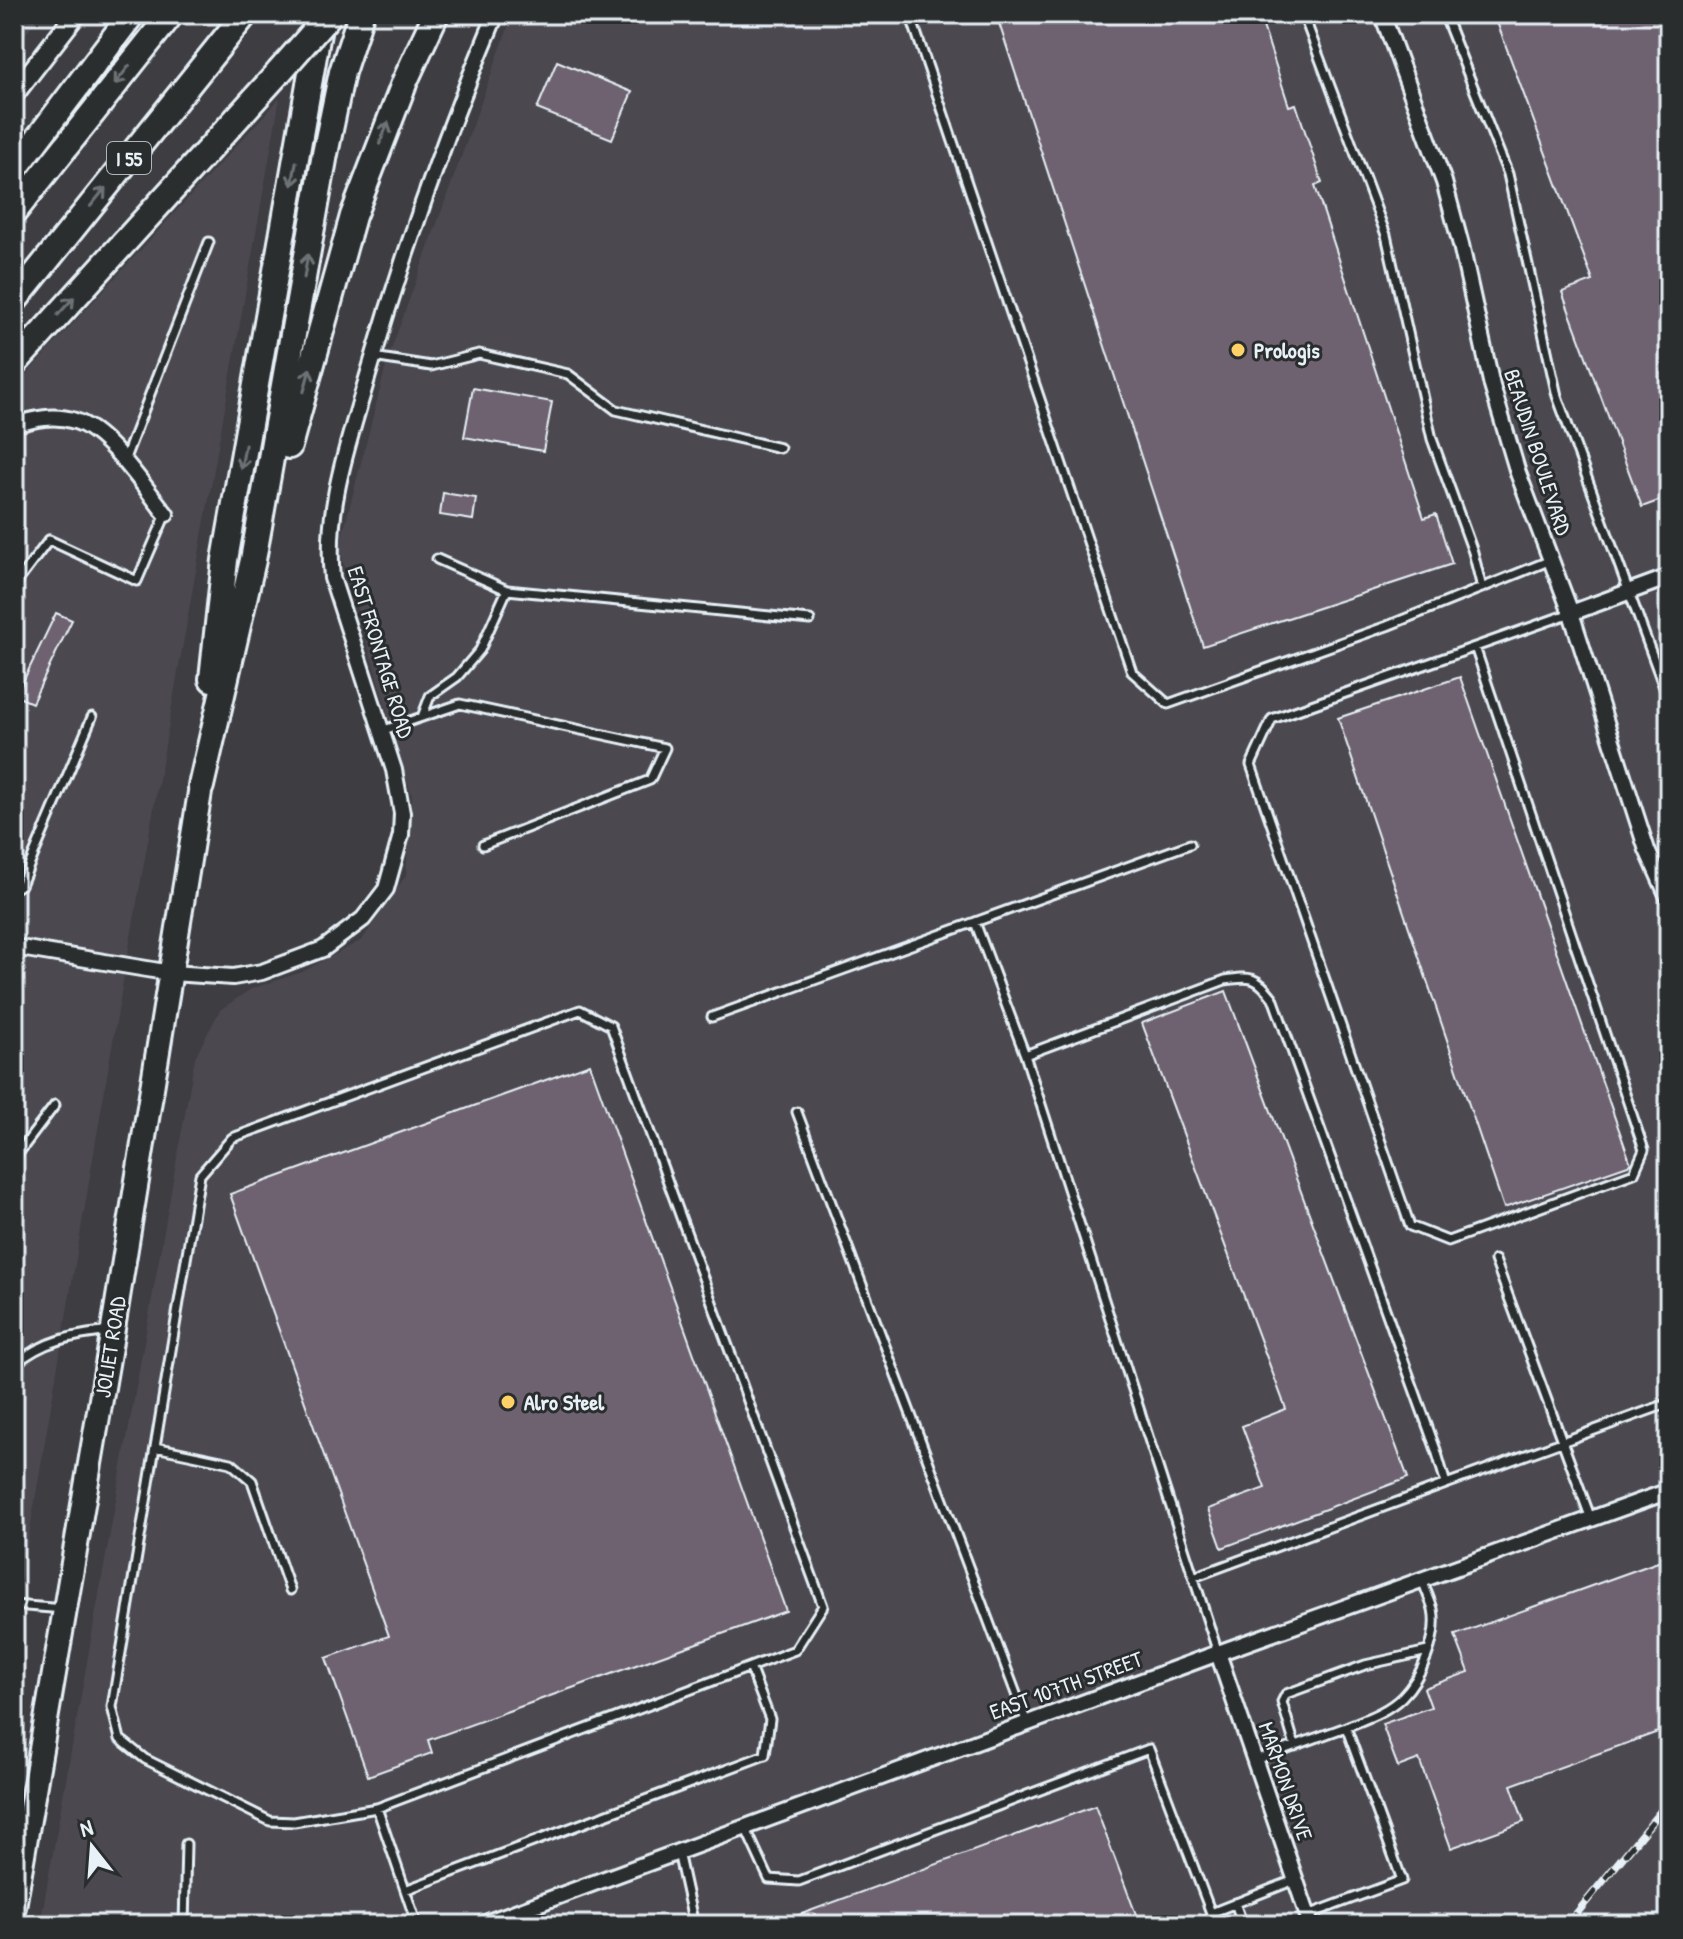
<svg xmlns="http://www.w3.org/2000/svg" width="1683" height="1939" viewBox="0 0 1683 1939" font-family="'Patrick Hand',sans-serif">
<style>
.built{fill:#4c4850}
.building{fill:#6e6270;stroke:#e8f1f8;stroke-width:2}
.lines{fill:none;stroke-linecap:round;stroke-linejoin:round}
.lane-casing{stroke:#e8f1f8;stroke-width:13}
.street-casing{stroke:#e8f1f8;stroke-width:20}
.secondary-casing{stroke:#e8f1f8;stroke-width:24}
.primary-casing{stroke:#e8f1f8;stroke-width:28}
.highway-casing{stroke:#e8f1f8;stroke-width:30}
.lane{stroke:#2a2d2e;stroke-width:7}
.street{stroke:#2a2d2e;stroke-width:14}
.secondary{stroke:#2a2d2e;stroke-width:18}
.primary{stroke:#2a2d2e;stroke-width:22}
.highway{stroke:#2a2d2e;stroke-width:24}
.rail-casing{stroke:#e8f1f8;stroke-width:8}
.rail{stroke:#2a2d2e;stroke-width:5;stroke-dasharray:15;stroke-linecap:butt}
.highway-bridge-casing{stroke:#e8f1f8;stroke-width:30;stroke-linecap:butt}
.highway-bridge{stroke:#2a2d2e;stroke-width:24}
.oneway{stroke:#6c7275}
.poi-dot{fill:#ffd166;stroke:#2a2d2e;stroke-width:3}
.labels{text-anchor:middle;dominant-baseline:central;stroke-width:6;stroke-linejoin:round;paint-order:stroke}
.shield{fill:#2a2d2e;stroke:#afb6bb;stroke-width:2}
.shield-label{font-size:20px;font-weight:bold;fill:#e8f1f8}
.poi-label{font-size:22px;font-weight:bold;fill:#e8f1f8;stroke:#2a2d2e;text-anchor:start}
.street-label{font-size:22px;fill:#e8f1f8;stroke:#2a2d2e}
</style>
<rect width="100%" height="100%" fill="#3e3d42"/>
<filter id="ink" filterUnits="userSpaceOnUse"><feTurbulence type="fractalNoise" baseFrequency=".0125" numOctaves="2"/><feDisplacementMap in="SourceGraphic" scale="16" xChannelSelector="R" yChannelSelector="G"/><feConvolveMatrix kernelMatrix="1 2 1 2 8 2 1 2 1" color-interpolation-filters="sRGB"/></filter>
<g filter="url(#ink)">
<path class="built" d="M513 14H1669V1925H40L195 1057 220 1010 251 989 302 972 362 940 406 875 412 797 339 548 388 358Z
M38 17 14 50V26Z
M280 98 124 976 14 1624V388Z"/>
<path class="building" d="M996 14H1259L1289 106 1296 104 1322 183 1315 186 1424 518 1436 514 1452 564 1203 646Z
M1494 14H1662L1669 32V497L1642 507 1562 292 1593 281Z
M557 61 632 92 612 139 537 109Z
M473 388 552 402 543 451 464 437Z
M443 493 476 498 473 520 440 515Z
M56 613 72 620 32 703 16 696Z
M1460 677 1631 1164 1504 1208 1338 718Z
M1226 991 1408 1478 1222 1548 1208 1509 1265 1488 1242 1426 1286 1409 1142 1023Z
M590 1064 786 1611 428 1740 432 1753 368 1776 326 1658 389 1636 230 1194Z
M1669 1558V1728L1511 1785 1524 1822 1451 1848 1419 1759 1398 1767 1382 1724 1431 1707 1424 1688 1469 1672 1455 1635Z
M1095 1806 1140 1925H778L777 1923Z"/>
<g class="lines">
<defs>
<path id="lane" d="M910 14 1132 672 1168 704 1387 626 1551 560
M1303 14 1386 235 1432 439 1473 552 1482 588
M1444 14 1508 174 1557 396 1669 701
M373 357 431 366 479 354 568 374 616 410 780 448
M124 461 209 242
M437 559 507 590 810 620
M14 586 49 540 137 581 166 514
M1475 647 1644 1150 1634 1173 1448 1241 1410 1226 1251 765 1272 719 1571 613
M422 717 430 696 457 677 480 650 507 590
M381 731 460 704 665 748 650 780 483 845
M14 888 21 885 92 717
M975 922 1190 844
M580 1010 611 1026 823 1606 795 1650 377 1808 294 1822 270 1821 145 1759 120 1739 112 1707 200 1175 232 1138Z
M712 1017 975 922 1025 1055
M797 1112 1027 1723
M14 1159 55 1105
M1495 1260 1591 1519
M14 1365C43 1340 74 1335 111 1331
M155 1447 231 1463 252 1481 290 1590
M1446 1484 1669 1403
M1194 1577 1446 1484 1436 1450 1273 998C1256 976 1251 976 1225 980L1025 1055 1218 1653
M14 1605 64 1609
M1346 1727C1365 1719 1387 1712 1402 1697 1421 1678 1439 1637 1433 1609 1430 1599 1425 1589 1422 1579
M1295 1746 1282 1702 1286 1694 1365 1665 1428 1651
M1255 1760 1346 1727 1402 1880 1308 1915
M377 1808 417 1925
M745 1827 769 1879 799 1881 1149 1749 1211 1913
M678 1852 694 1925
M405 1890 765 1755 770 1719 750 1667
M1235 1903 1243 1925
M184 1925 186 1844
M1211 1925V1913L1297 1879"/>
<path id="street" d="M1382 14 1444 182 1461 245 1492 386 1518 473 1571 613 1647 850 1669 899
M14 425C34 419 54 414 75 421 108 431 144 487 166 514
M1571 613 1669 577
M14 947 171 973 233 977 262 972 323 949 363 919 386 889 401 835 402 813 394 770 332 578C325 508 347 448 366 382 402 257 445 134 496 14
M1218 1653 1311 1925
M480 1925 1218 1653 1669 1491"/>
<path id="secondary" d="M14 94 76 14"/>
<path id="primary" d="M14 1907 111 1341 201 786"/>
<path id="highway" d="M14 170 132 14
M14 212 171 14
M14 301 245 14
M14 364 279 72
M289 446 353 216 405 81 436 14
M212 679 225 560 321 16
M201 786 253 560 325 154 342 72 361 14"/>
</defs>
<use href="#lane" class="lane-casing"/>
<use href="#street" class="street-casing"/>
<use href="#secondary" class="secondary-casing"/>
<use href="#primary" class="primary-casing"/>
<use href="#highway" class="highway-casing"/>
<use href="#lane" class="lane"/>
<use href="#street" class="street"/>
<use href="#secondary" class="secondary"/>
<use href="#primary" class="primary"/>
<use href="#highway" class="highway"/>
<defs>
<path id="rail" d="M1567 1925 1669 1801"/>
</defs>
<use href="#rail" class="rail-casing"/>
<use href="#rail" class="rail"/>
<defs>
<path id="highway-bridge" d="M279 72 330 14"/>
</defs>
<use href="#highway-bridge" class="highway-bridge-casing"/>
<use href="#highway-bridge" class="highway-bridge"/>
</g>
<defs><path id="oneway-shaft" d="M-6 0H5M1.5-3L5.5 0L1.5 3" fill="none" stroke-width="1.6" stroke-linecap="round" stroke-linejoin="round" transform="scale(2)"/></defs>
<g class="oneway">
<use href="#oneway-shaft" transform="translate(122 75) rotate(128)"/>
<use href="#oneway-shaft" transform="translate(384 133) rotate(-68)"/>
<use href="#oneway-shaft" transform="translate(294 174) rotate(100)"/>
<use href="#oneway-shaft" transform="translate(98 197) rotate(-51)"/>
<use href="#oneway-shaft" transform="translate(306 266) rotate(-81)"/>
<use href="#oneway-shaft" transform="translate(66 306) rotate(-48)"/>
<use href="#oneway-shaft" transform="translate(307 380) rotate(-75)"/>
<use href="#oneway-shaft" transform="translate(243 457) rotate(100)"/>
</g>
</g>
<g class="poi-dot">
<circle cx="1238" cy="350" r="8"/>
<circle cx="508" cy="1402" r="8"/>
</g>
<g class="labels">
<rect class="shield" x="107" y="142" width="44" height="32" rx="6"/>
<g class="shield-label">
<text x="129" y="158">I 55</text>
</g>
<g class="poi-label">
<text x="1254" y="350">Prologis</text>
<text x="524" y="1402">Alro Steel</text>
</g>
<g class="street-label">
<text transform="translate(1538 452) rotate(72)">BEAUDIN BOULEVARD</text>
<text transform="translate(381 652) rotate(73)">EAST FRONTAGE ROAD</text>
<text transform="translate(110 1347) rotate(-81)">JOLIET ROAD</text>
<text transform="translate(1066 1685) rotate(-20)">EAST 107TH STREET</text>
<text transform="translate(1286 1781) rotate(71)">MARMON DRIVE</text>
</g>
</g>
<rect width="1683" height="1939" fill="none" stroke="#2a2d2e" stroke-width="48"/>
<rect x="24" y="24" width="1635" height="1891" fill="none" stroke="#e8f1f8" stroke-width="3" filter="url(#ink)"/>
<g transform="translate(92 1847) rotate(343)" stroke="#2a2d2e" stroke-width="6" paint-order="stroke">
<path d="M0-6L14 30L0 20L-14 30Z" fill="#e8f1f8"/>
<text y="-12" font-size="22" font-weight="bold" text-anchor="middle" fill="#e8f1f8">N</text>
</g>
</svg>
